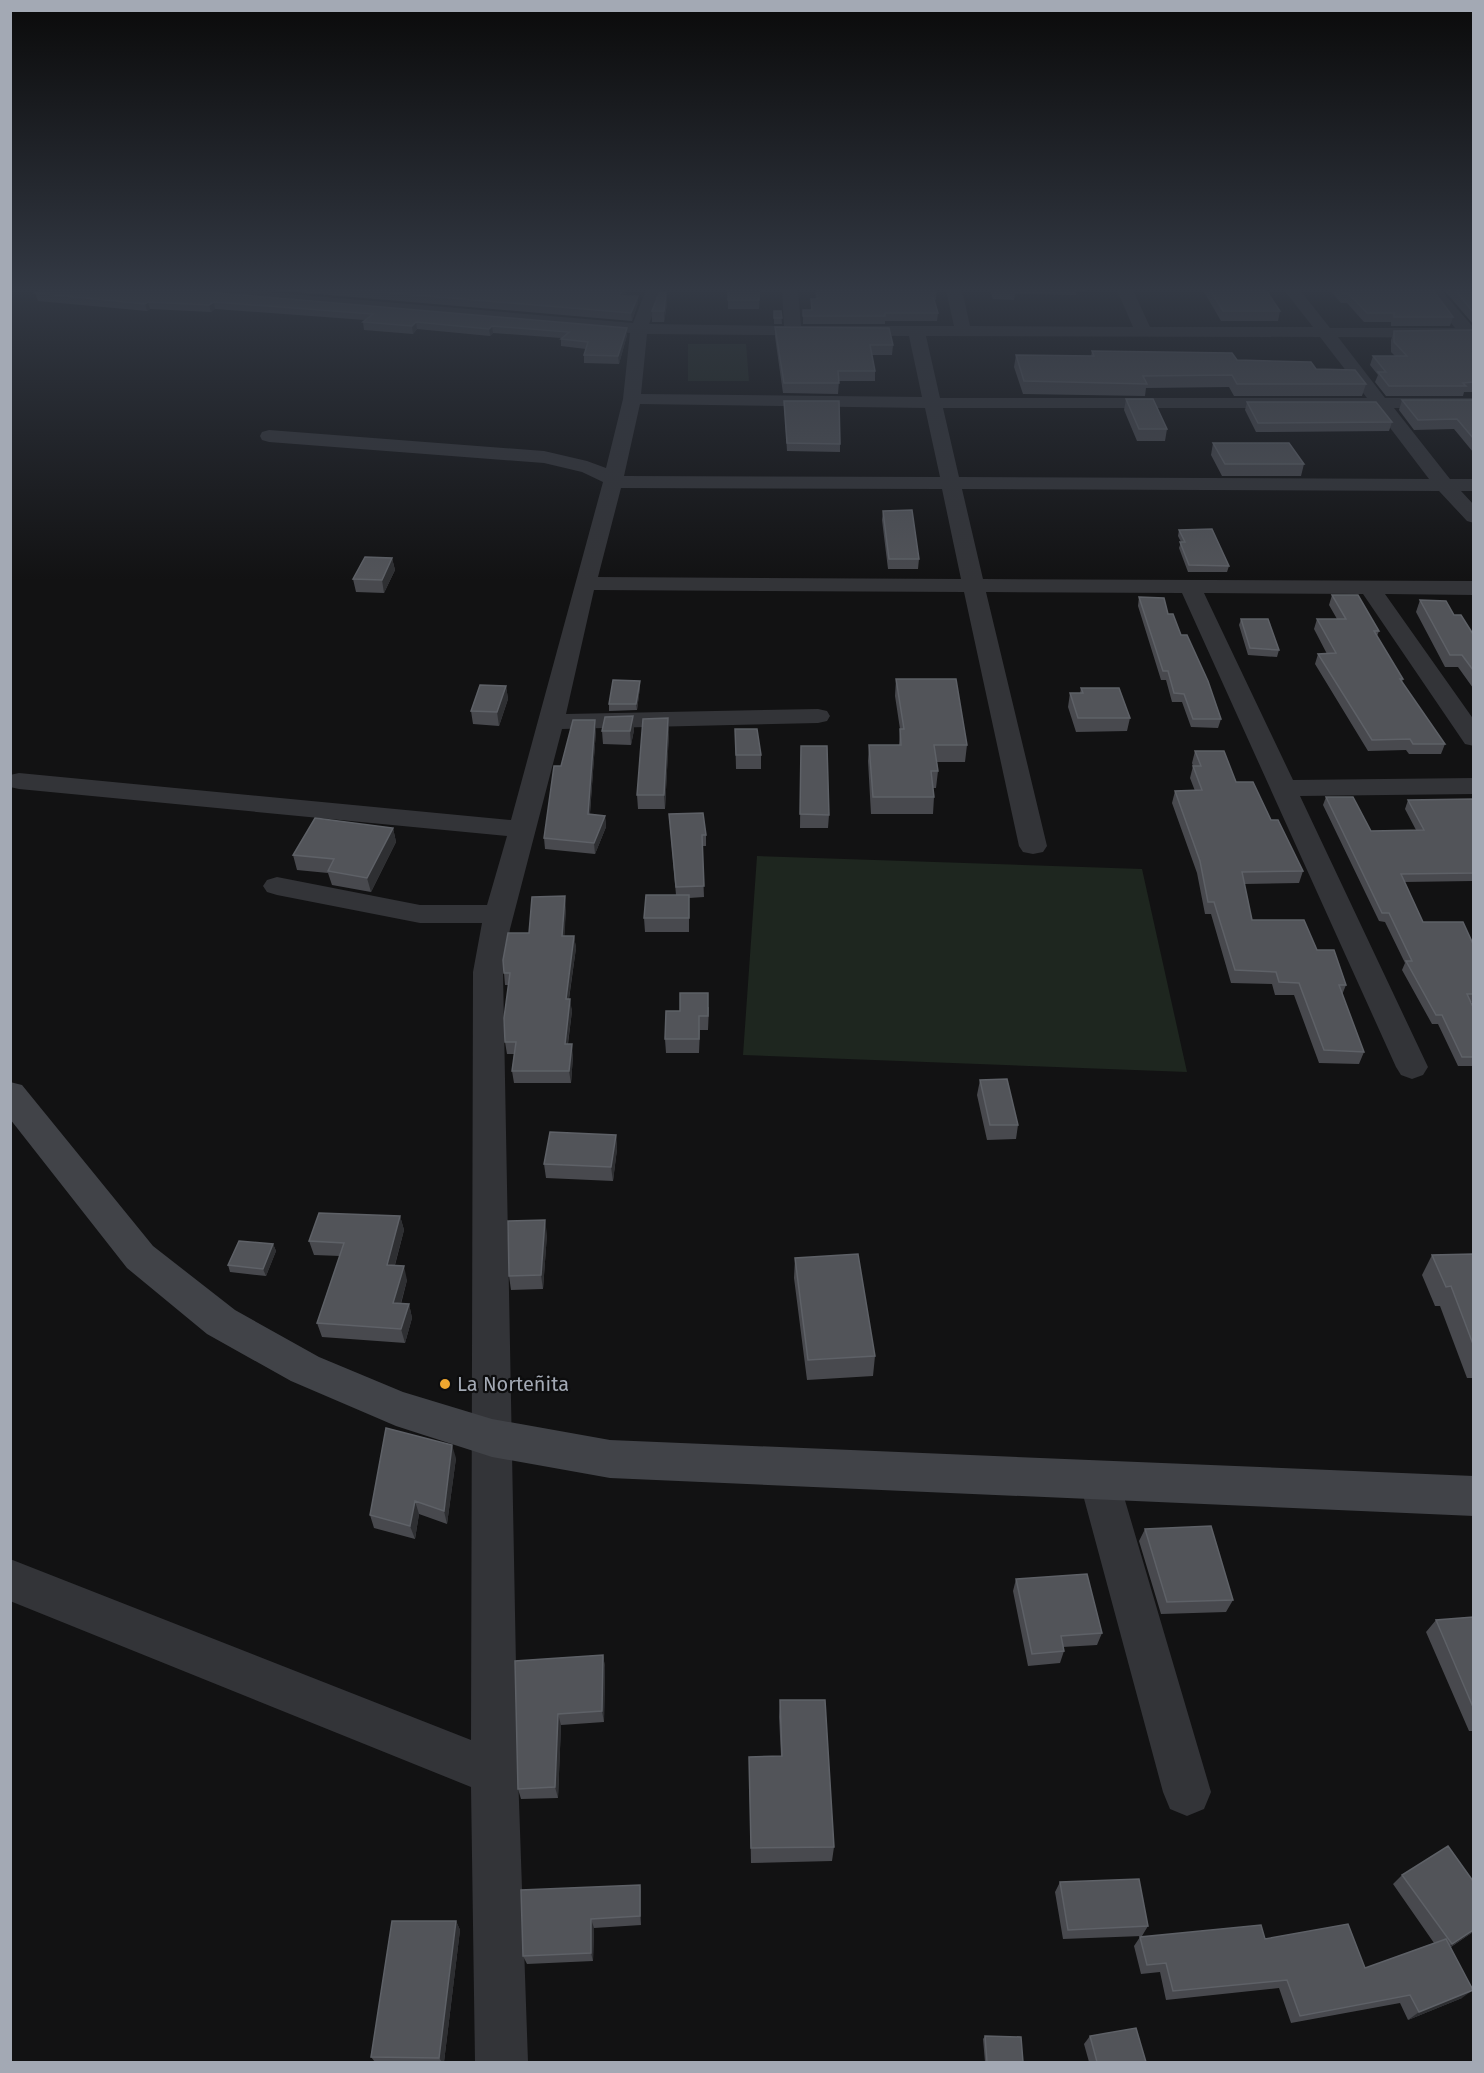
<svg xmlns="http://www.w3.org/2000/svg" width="1484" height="2073" viewBox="0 0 1484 2073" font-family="'Fira Sans',sans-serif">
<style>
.green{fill:#1e261f}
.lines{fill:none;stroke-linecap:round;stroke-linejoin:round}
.street{fill:#333438;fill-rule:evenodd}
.secondary{fill:#414348;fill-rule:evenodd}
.wall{fill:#48494e}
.shaded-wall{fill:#2e2f32}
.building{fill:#525459;stroke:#5e6167;stroke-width:1.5}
.poi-dot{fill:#eea62f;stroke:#0d0d0e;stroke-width:2}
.labels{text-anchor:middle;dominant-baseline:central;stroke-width:4.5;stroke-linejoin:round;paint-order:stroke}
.near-poi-label{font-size:20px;fill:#a3a9b4;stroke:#0d0d0e;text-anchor:start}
</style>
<rect width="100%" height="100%" fill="#121213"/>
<path class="green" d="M688 344H746L749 381H688Z
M757 856 1142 869 1187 1072 743 1055Z"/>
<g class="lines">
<path class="street" d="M176 290H242L633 323 646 290H662L649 324 784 326 782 290H798L801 326H954L946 290H962L970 326 1133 327 1117 290H1133L1150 327H1313L1284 290H1300L1330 328H1455L1425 290H1441L1474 328V338L1338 337 1385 398H1474V408H1394L1450 479H1474V491H1461L1474 505V523L1467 521 1439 491 962 489 983 579 1474 581V595L1385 594 1474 720V746L1465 744 1363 594 1204 593 1293 780 1474 778V794L1300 796 1428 1067 1423 1075 1412 1079 1401 1075 1396 1067 1182 593 986 592 1047 846 1043 852 1033 854 1023 852 1019 846 964 592 594 590 566 714 818 709 827 711 830 716 827 721 818 723 562 729 510 929 503 972 518 1773 528 2062H475L471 1787 10 1601V1559L471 1740 473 972 482 923H420L277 895 267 892 263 886 267 880 277 877 420 905H487L507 836 19 789 10 787V775L19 773 511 820 603 482 582 472 544 463 269 442 262 440 260 436 262 432 269 430 544 451 587 461 606 468 623 399 630 333 184 295ZM647 334 909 336 922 397 641 394ZM926 336 1320 337 1367 398H940ZM640 404 925 408 940 477 624 476ZM943 408H1375L1429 479 959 477ZM621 488 942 489 961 579 598 577Z
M1099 1461 1113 1467 1119 1480 1211 1792 1204 1809 1187 1816 1170 1809 1163 1792 1079 1480 1085 1467Z"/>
<path class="secondary" d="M10 1082 22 1085 153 1246 235 1310 319 1357 403 1392 492 1419 610 1440 1474 1476V1516L610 1478 492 1457 396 1426 291 1381 207 1334 127 1268 10 1119Z"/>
</g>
<path class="wall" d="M40 290 627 328V335L619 364 584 363V355L586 349 561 346V338L493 333 490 336 417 329 413 334 364 330 363 322 365 320 215 309 211 312 150 309 147 311 38 301 35 293Z
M271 290H627L624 296 638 303 632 321Z
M760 290 759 309H728V300Z
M815 290H936V300H934L938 313 937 321H885V324H803V310H811V299H816Z
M990 290H1088V292L1076 291V295L1015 294 1014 300 993 299Z
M1203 290H1266L1280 311 1278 321H1221Z
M1330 290H1433L1453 317 1450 326H1391V322H1364L1347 303H1341Z
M1444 290H1473V324Z
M666 293 667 304 664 322H652V311Z
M774 311H781L782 324H774Z
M775 327 893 345 892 355H872L875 371V381H839L838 394 783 393 775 337Z
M1473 330V392H1464L1463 396H1386L1375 382 1378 375 1370 365 1373 356H1395L1391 352V340L1394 331Z
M1092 351 1237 360 1316 369 1366 384 1362 396H1234L1229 387 1146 388 1145 396 1023 394 1014 367 1016 355 1091 356Z
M1126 399 1167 429 1165 441H1137L1124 410Z
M1402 400H1473V452L1454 429 1414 430 1399 410Z
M784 401 840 444V452L787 451Z
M1247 402 1392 422 1389 431 1256 432 1245 410Z
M1213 443 1304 464 1301 476H1222L1211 455Z
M883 511 919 559 918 569H888L882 520Z
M1179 530 1229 566 1227 572H1188L1179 548 1181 542 1178 536Z
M392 558 395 570 384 593 356 592 353 579Z
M1332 595 1379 631 1377 636 1403 679 1402 682 1445 744 1441 754H1409L1406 750 1368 751 1315 664 1318 654H1327L1314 629 1317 619H1337L1329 605Z
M1139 597 1168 614 1181 635 1221 719 1218 728 1191 727 1182 702H1172L1166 680H1161L1138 606Z
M1420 600 1454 615 1473 634V688L1458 667H1445L1416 612Z
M1241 619 1279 650 1277 657 1248 655 1239 625Z
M896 679 967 745 965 762H937L938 771 936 788H933L934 797 933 814H871L868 761 869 745H899L900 729 895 696Z
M640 681V687L637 710 609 711V704Z
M506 686 508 699 499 726 473 724 471 711Z
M1081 688 1130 718 1127 731 1076 732 1068 707 1070 693H1080Z
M633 716 634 730 631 745 603 744 602 731Z
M668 718 669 732 665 809H638L637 795Z
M735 729 761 755V769H736Z
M596 730 590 814 605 816 606 827 595 854 545 849 544 838 561 766Z
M801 746 829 815 828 828H800Z
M1195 751 1236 782 1271 820 1303 871 1299 883 1244 884 1252 920 1317 950 1346 985 1342 995 1364 1052 1359 1064 1319 1063 1294 995H1275L1272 984 1231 983 1211 914H1205L1197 873 1172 803 1175 791H1195L1190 778 1193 766 1192 763Z
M1326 797 1371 831 1416 830 1405 809 1408 800 1473 799V881L1404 882 1423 922 1473 944V1002H1471L1473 1007V1066H1458L1438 1024H1432L1402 970 1405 963 1385 922 1379 921 1323 805Z
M669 814 706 835V846H702L704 897 689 898V932H645L644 918 676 895Z
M393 828 396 842 371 892 332 885 328 873 297 870 293 855Z
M566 908 564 936H574L576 948 569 999 572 1011 568 1044 573 1056 571 1083H514L512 1071 514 1054H507L505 1042 508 985H505L504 973 529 933Z
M709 1007 708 1030H700L699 1053H666L665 1039 680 1011Z
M980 1080 1018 1125 1016 1139 987 1140 977 1095Z
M616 1135 617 1149 613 1181 546 1178 544 1164Z
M400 1216 404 1230 395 1265 407 1280 401 1304H409L412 1318 405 1343 322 1337 317 1323 340 1256 314 1255 309 1241Z
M547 1234 543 1289 511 1290 509 1276Z
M273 1244 276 1251 266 1276 230 1272 228 1265Z
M1473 1254V1378H1467L1440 1306H1435L1422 1275 1432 1255Z
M795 1258 875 1356 873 1376 807 1380 794 1278Z
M456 1458 447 1524 419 1514 415 1539 374 1528 370 1515Z
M1145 1529 1233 1600 1226 1612 1161 1614 1139 1541Z
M1016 1579 1102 1633 1097 1645 1063 1647 1064 1651 1060 1663 1028 1666 1013 1591Z
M1473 1617V1731H1469L1426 1632 1436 1620Z
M603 1655 605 1667 604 1722 561 1725 558 1798 521 1799 518 1789 515 1661Z
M780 1700 834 1847 832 1861 751 1863 749 1757 781 1756 779 1717Z
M1402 1875 1473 1932 1451 1947 1462 1998 1408 2020 1400 2003 1291 2023 1279 1988 1166 2000 1160 1972 1141 1974 1134 1946 1140 1937 1265 1939 1365 1968 1434 1943 1393 1884Z
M1060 1882 1148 1926 1142 1936 1063 1939 1055 1892Z
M640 1885 641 1894V1925L594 1928 593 1961 527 1964 523 1956Z
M456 1921 460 1930 444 2062H375L371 2057Z
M985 2036 1023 2062H985L983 2039Z
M1090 2036 1146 2062H1089L1084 2044Z"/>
<path class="shaded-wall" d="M623 290H627V292L619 303 618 296Z
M666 293 667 304 664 322V311Z
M638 296V303L632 321 631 313Z
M148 302 150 309 147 311 145 304Z
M214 302 215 309 211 312 209 305Z
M416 322 417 329 413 334 412 326Z
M492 326 493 333 490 336 489 329Z
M627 328V335L619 364 618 356Z
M392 558 395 570 384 593 382 580Z
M640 681V687L637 710 636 704Z
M506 686 508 699 499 726 497 712Z
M633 716 634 730 631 745 630 731Z
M668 718 669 732 665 809 664 795Z
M595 720 596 730 589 825 588 814Z
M605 816 606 827 595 854 594 843Z
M393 828 396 842 371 892 367 878Z
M565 896 566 908 564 948 562 936Z
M574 936 576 948 567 1011 566 999Z
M570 999 572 1011 566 1056 565 1044Z
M572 1044 573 1056 571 1083 569 1071Z
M616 1135 617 1149 613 1181 611 1167Z
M400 1216 404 1230 391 1279 387 1265Z
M545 1220 547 1234 543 1289 541 1275Z
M273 1244 276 1251 266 1276 263 1269Z
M404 1266 407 1280 397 1317 393 1303Z
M409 1304 412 1318 405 1343 401 1329Z
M452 1445 456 1458 447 1524 444 1511Z
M415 1501 419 1514 415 1539 410 1526Z
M603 1655 605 1667 604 1722 602 1711Z
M558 1714 561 1725 558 1798 555 1787Z
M640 1885 641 1894V1925L640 1916Z
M591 1919 594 1928 593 1961 591 1953Z
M456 1921 460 1930 444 2062H442L439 2058Z
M1473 1930V1932L1441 1953 1452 1944Z
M1473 1990 1462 1998 1408 2020 1419 2012Z"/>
<path class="building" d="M40 290H183L627 328 618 356 584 355 588 342 561 339 569 332 492 326 489 329 416 322 412 326 363 322 373 314 214 302 209 305 148 302 145 304 35 293Z
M355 290H623L618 296H638L631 313Z
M728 290H759V300H728Z
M816 290H936V293H932L938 313H885V316H803V310H812L811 299H818Z
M1210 290H1266L1280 311H1223Z
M1340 290H1433L1453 317H1394V313H1367L1349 294H1344Z
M1455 290H1473V312Z
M659 293H666L664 311H652Z
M774 311H781L782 318H774Z
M775 327 889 328 893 345H870L875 371H838L839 383H784Z
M1473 330V382L1463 383 1466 386H1389L1378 372H1386L1373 356H1407L1394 342V331Z
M1092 351 1232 353 1237 360 1311 362 1316 369 1355 370 1366 384H1237L1232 375 1143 376 1147 384 1024 381 1016 355 1094 356Z
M1126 399H1153L1167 429H1139Z
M1402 400H1473V438L1457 419 1418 420Z
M784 401H839L840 444 787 443Z
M1247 402H1376L1392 422 1258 423Z
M1213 443H1289L1304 464H1225Z
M912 510 919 559H889L883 511Z
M1212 529 1229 566 1189 565 1180 542H1185L1179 530Z
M365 557 392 558 382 580 353 579Z
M1332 595H1358L1379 631H1374L1403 679H1400L1445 744H1413L1410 739 1372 740 1318 654 1336 653 1317 619H1346Z
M1139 597 1164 598 1168 614H1173L1181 635H1187L1208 681 1221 719H1193L1184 694 1174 693 1168 671H1163Z
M1420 600 1446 601 1454 615H1461L1473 634V670L1462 655H1450Z
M1241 619H1268L1279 650 1250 648Z
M896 679H956L967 745H934L938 771H931L934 797H873L869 745H901L900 729H904Z
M613 680 640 681 636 704H609Z
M480 685 506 686 497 712 471 711Z
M1081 688H1119L1130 718H1078L1070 693H1083Z
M633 716 630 731H602L605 717Z
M668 718 664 795H637L643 719Z
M573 720H595L588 814 605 816 594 843 544 838 554 766H561Z
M735 729H757L761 755H736Z
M801 746H827L829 815 800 814Z
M1195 751H1224L1236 782H1253L1271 820H1278L1303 871 1242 872 1252 920H1304L1317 950H1334L1346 985H1339L1364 1052 1324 1050 1299 983 1279 982 1276 972 1235 970 1214 902H1208L1200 861 1175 791 1202 790 1193 766H1201Z
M1326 797H1353L1371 831 1424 830 1408 800 1473 799V873L1401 874 1423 922H1463L1473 944V994H1467L1473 1007V1057H1462L1442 1015H1436L1406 961H1412L1389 913H1382Z
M703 813 706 835H702L704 886 676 887 669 814Z
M315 818 393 828 367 878 328 871 334 859 293 855Z
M646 895H689V918H644Z
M565 896 562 936H574L566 999H570L565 1044H572L569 1071H512L516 1042H505L504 1018 510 973H504L503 960 508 933H529L532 897Z
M680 993H708V1016H699V1039H665L666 1011H680Z
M1007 1079 1018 1125H990L980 1080Z
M550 1132 616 1135 611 1167 544 1164Z
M319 1213 400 1216 387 1265 404 1266 393 1303 409 1304 401 1329 317 1323 344 1243 309 1241Z
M545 1220 541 1275 509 1276 508 1221Z
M239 1241 273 1244 263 1269 228 1265Z
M858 1254 875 1356 808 1360 795 1258Z
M1473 1254V1344L1451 1286 1446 1287 1432 1255Z
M386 1428 452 1445 444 1511 415 1501 410 1526 370 1515Z
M1211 1526 1233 1600 1167 1602 1145 1529Z
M1087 1574 1102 1633 1061 1636 1064 1651 1032 1654 1016 1579Z
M1473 1617V1707L1436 1620Z
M603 1655 602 1711 558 1714 555 1787 518 1789 515 1661Z
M780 1700H825L834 1847 751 1848 749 1757 782 1756Z
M1448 1846 1473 1881V1930L1452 1944 1402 1875Z
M1139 1879 1148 1926 1068 1930 1060 1882Z
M640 1885V1916L591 1919V1953L523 1956 521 1890Z
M392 1921H456L439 2058 371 2057Z
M1348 1924 1365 1968 1446 1939 1473 1990 1419 2012 1410 1995 1300 2016 1287 1980 1173 1991 1166 1963 1147 1965 1140 1937 1261 1925 1265 1939Z
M1136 2028 1146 2062H1097L1090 2036Z
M985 2036 1021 2037 1023 2062H987Z"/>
<linearGradient id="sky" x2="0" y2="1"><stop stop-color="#0a0a0a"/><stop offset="0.5" stop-color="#333944"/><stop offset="1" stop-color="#333944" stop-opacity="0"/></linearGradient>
<rect width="1484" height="580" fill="url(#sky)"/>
<circle class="poi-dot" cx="445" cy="1384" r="6"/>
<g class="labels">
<g class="near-poi-label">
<text x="457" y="1384">La Norteñita</text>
</g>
</g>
<rect width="1484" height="2073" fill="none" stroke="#a3a9b4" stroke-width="24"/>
</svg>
